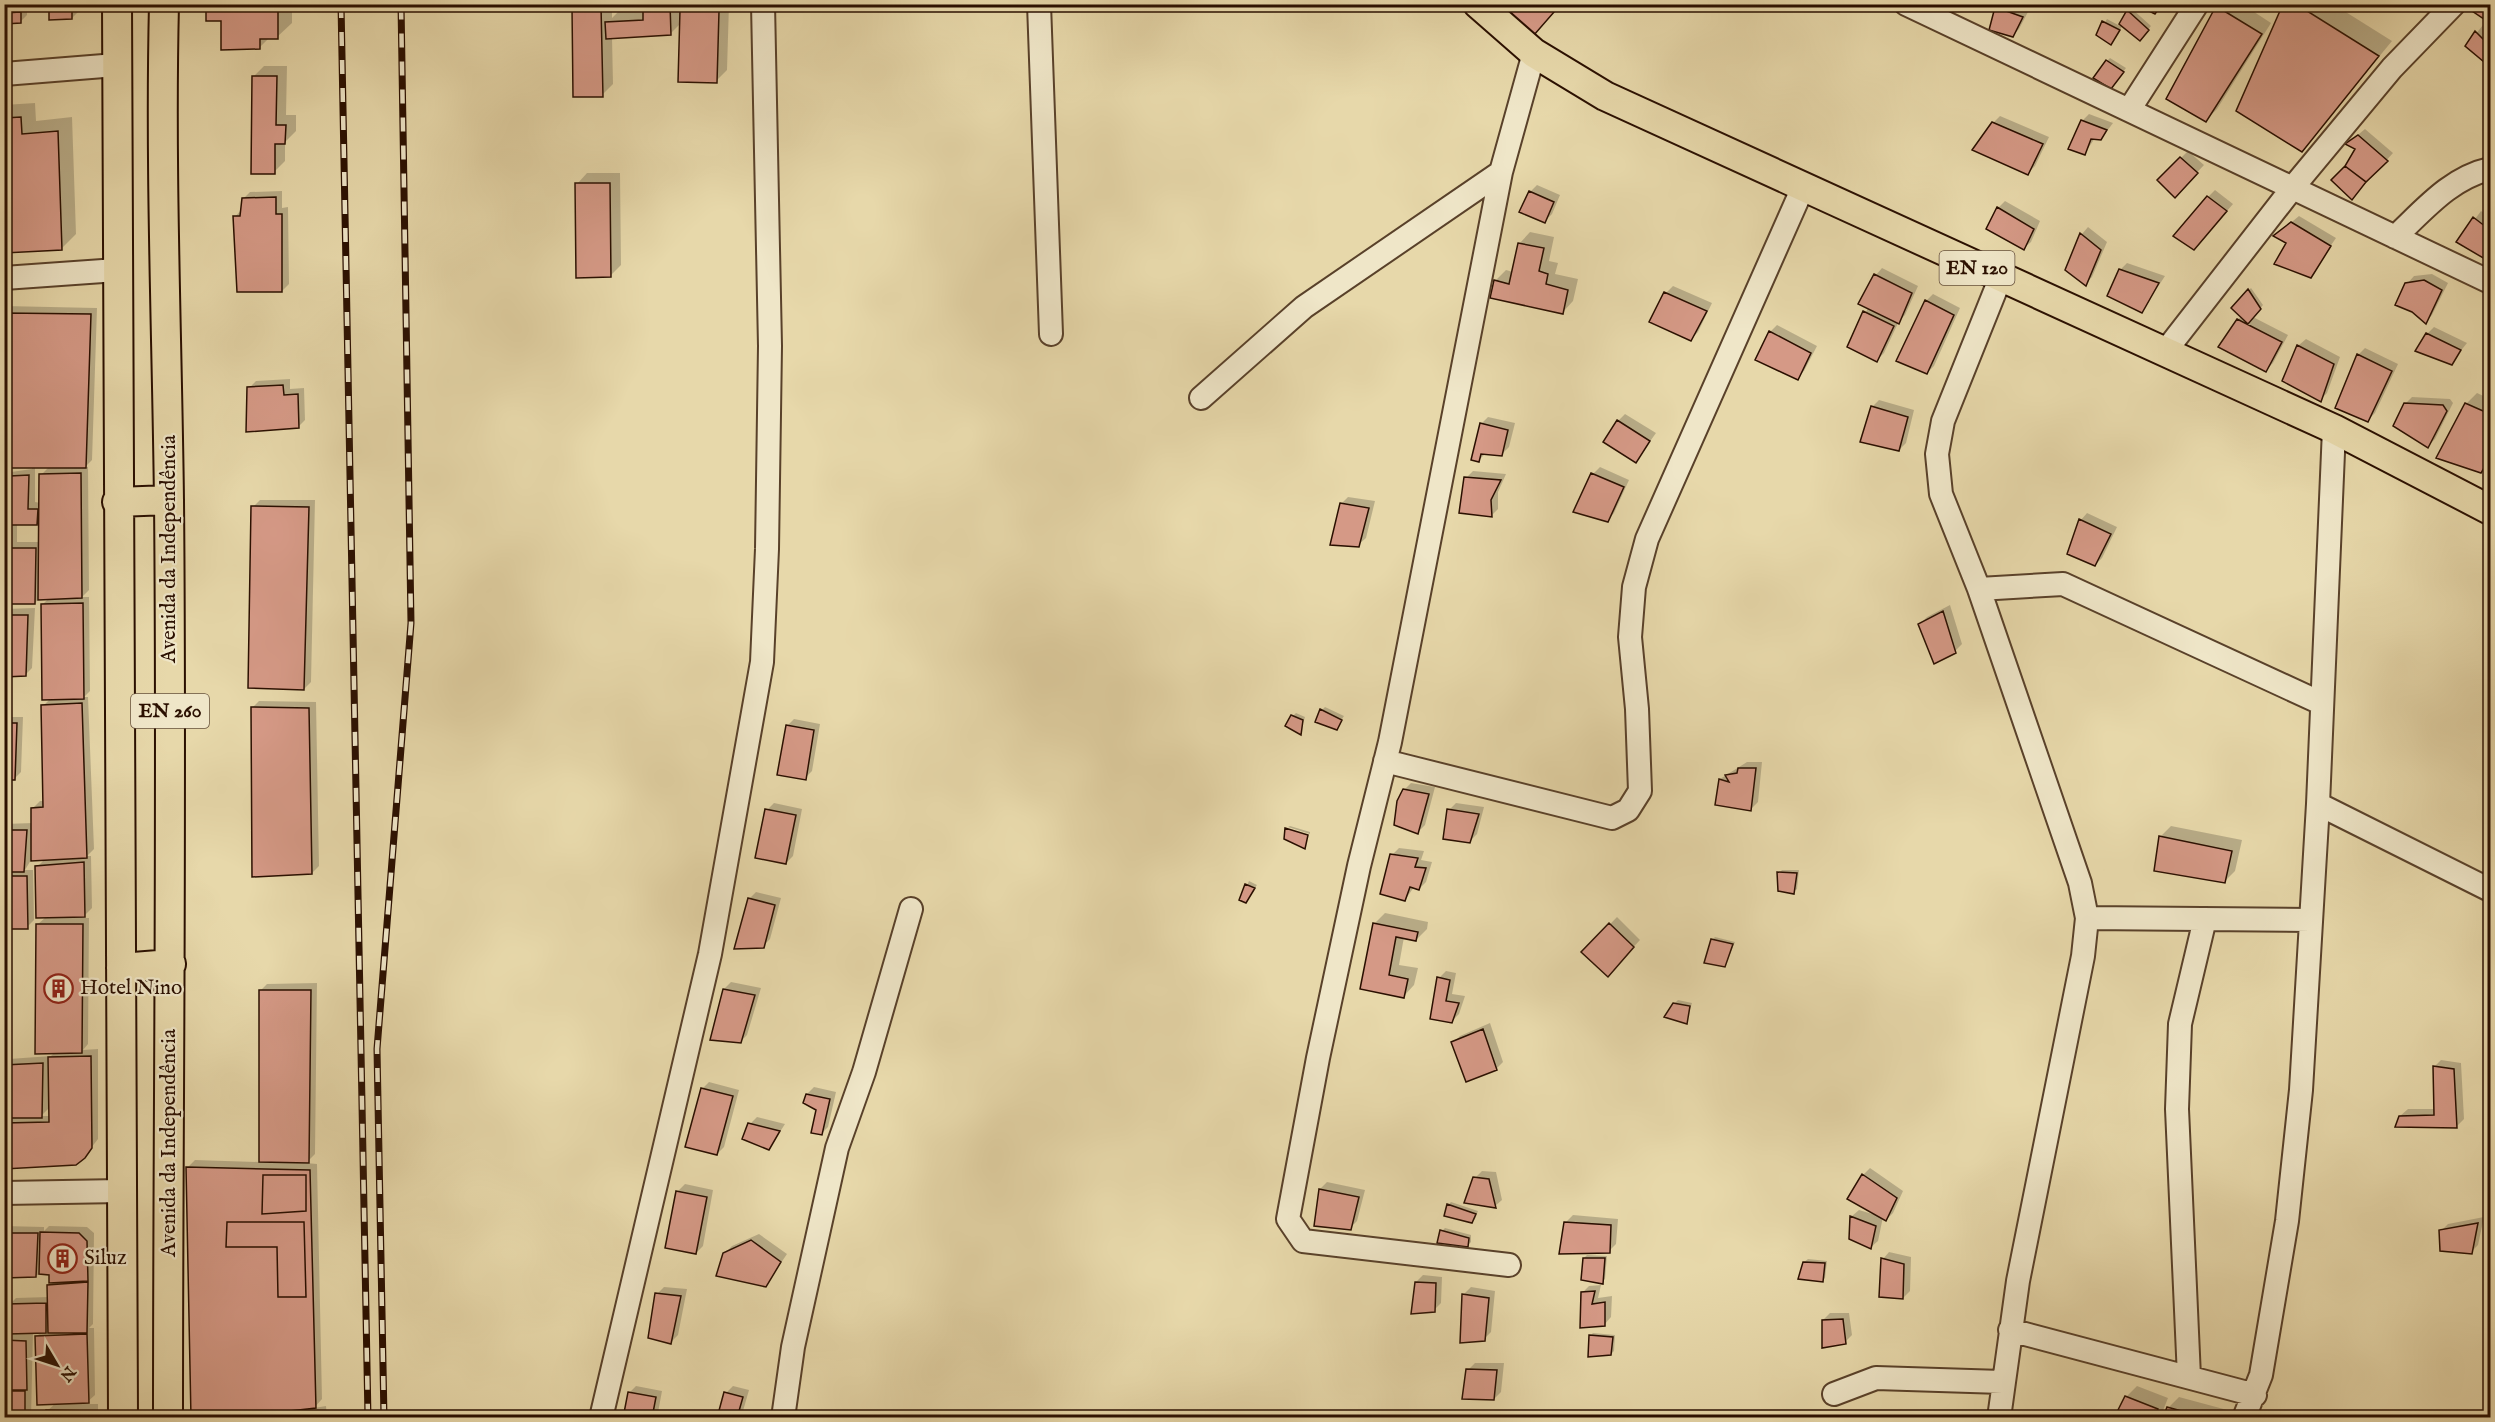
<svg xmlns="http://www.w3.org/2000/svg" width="2495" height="1422" viewBox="0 0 2495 1422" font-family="'IM FELL English',serif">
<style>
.shadow{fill:#0003;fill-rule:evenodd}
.building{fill:#d59986;stroke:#2a0f00;stroke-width:1.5}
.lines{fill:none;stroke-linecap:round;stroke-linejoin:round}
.minor-casing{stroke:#59412a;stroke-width:26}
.major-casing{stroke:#2a0f00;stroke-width:32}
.minor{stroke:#efe6c8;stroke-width:22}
.major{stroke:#e7d8aa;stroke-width:28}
.rail-casing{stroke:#2a0f00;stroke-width:7}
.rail{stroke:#efe6c8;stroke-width:4.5;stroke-dasharray:14;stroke-linecap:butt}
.labels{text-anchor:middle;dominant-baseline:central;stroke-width:4.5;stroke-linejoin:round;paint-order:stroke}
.shield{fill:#efe6c8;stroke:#65503c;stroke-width:1.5}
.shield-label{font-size:20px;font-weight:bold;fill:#2a0f00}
.street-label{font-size:21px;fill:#2a0f00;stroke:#efe6c8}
.poi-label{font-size:21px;fill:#2a0f00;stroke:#efe6c8;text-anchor:start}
</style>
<rect width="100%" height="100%" fill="#e7d8aa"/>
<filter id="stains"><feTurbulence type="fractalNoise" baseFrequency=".00333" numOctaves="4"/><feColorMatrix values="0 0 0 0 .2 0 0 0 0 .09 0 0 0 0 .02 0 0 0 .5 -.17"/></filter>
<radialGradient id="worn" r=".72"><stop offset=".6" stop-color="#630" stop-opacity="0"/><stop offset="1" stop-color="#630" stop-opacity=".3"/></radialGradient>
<path class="shadow" d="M50 4H79V11L72 18Z
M208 4H292V23L277 37H270L259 48Z
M576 4H612V18L618 12 644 10V4H680L681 12 688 4H729L727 70 716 81 681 23 670 34 612 37 613 84 602 95 573 7Z
M2000 4H2013L2029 10 2019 29 2012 36 1996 8Z
M2219 4H2242L2271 23 2217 109 2206 120 2168 98Z
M2285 4H2333L2392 41 2302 150Z
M27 6V15L20 22 4 13 11 7Z
M2131 8 2151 26 2143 36 2123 25 2111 43 2098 34 2107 19 2120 26Z
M2483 25 2490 33V65L2467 45Z
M2110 58 2126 68 2114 84 2107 61Z
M264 66H287L286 115H296V131L285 142V161L274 172 253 77Z
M35 103 36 121 72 117 76 234 62 248 4 252V105Z
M2089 114 2113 123 2101 139 2095 138 2085 153 2082 121Z
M2000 116 2049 137 2035 166 2028 173 1993 123Z
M2365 129 2393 153 2359 191 2357 148 2348 143Z
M2188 151 2204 165 2175 196 2159 180Z
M587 173H620L621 265 610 276 577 184Z
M1537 185 1560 195 1552 214 1545 221 1530 192Z
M2215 190 2233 204 2201 241 2208 197Z
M282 191V208L288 207 289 284 282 291 235 217 242 209 243 199 250 192Z
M2005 201 2040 221 2031 242 2024 248 1998 208Z
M2481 211 2490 218V251L2485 257 2458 242Z
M2299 216 2336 238 2310 276 2288 243 2276 235Z
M2088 227 2107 242 2092 277 2085 284 2067 270 2082 234Z
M1530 232 1554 237 1549 261 1558 263 1555 274 1578 279 1573 301 1563 312 1495 281 1506 270 1513 272 1520 243Z
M2127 263 2165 276 2142 311 2120 270Z
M1882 268 1918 286 1905 315 1899 321 1884 353 1877 360 1849 346 1868 308 1876 275Z
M2432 274 2448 283 2432 315 2426 322 2407 284 2414 276Z
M1673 286 1712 303 1698 332 1691 339 1666 293Z
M2251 288 2263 305 2253 317 2288 335 2273 363 2266 370 2238 320 2241 316 2233 308Z
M1933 294 1960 308 1934 366 1927 373 1926 301Z
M4 306 97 308 92 460 85 467H88L89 590 82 597H89L90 691 84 697H88L94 849 87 856H91L92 908 82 918H89L88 1044 83 1050 98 1049V1139L84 1157 4 1167V1064L9 1059 51 1056 55 1052 38 924 46 917 37 867 45 859 31 860 25 870H33L34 920 27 927H4V824L33 823V808L40 801H45L43 706 50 699 43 604 49 598H39L35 603 4 602V522H11V510H4V473L32 469V467H4ZM35 467H49L41 475V503L35 502ZM40 520V542H17V523H37ZM50 1107V1116H41Z
M1777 325 1817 346 1804 371 1797 378 1770 332Z
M2434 327 2467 343 2451 363 2427 334Z
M2306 339 2340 357 2327 393 2320 400 2284 380 2299 345Z
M2365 348 2398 364 2375 413 2368 420 2337 407 2358 355Z
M290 379V389L304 388 305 420 298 427 249 388 256 381Z
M2477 393 2490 399V462L2481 471 2466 404Z
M2412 397 2450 399 2453 403 2435 439 2428 446 2405 404Z
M1879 400 1914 410 1906 443 1899 450 1872 407Z
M1625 414 1656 433 1636 461 1618 421Z
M1488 417 1515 423 1509 447 1502 454 1486 453 1479 460 1481 424Z
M1600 467 1629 480 1614 513 1607 521 1575 511 1593 474Z
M1473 471 1506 474 1498 492V509L1491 516 1466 478Z
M1348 497 1375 501 1366 538 1358 545 1341 504Z
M260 500H315L311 682 304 689 253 507Z
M2087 513 2117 527 2102 558 2095 565 2081 520Z
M1950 605 1962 644 1955 651 1920 624 1927 617Z
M35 608 32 668 25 675H4V609Z
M259 701 316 702 319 866 312 873 252 708Z
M1325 707 1344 716 1336 728 1322 710Z
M1296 713 1305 717 1300 733 1293 716Z
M4 717H23L21 772 14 779 4 778Z
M794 719 820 724 812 771 805 778 787 726Z
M1747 762H1762L1758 802 1751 809 1720 779Z
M1411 783 1435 787 1425 825 1418 832 1404 790Z
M774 803 802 809 793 856 786 863 767 810Z
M1456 803 1484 807 1477 834 1470 841 1449 810Z
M1290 826 1310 832V834L1288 827Z
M2171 826 2242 840 2235 871 2224 882 2160 837Z
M1399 848 1424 851 1421 860 1432 862 1426 882 1419 889 1414 887 1405 900 1392 855Z
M1782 870H1799L1797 889 1793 892 1779 873Z
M1249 881 1257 885 1246 901 1241 899Z
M756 892 781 898 770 939 763 946 749 899Z
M1385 913 1428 922 1427 929 1416 940 1404 937 1399 965 1418 968 1414 985 1404 996 1361 988 1374 924Z
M1617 917 1640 940 1614 968 1583 952Z
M1715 937 1735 942 1725 966 1712 940Z
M1446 971 1456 973 1452 994 1465 996 1459 1014 1452 1021 1439 978Z
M731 982 761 988 747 1035 740 1042 724 989Z
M317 983 315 1154 306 1163 317 1164 322 1399 314 1408 326 1406 327 1418H269L276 1411 188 1167 195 1160 260 1162V991L267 984Z
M1678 1000 1692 1003 1686 1022 1674 1004Z
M1490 1023 1503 1062 1496 1069 1453 1043 1460 1036Z
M4 1026H10L9 1053 4 1058Z
M2441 1060 2461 1063 2464 1119 2457 1126 2400 1116 2408 1109H2435L2434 1067Z
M709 1082 739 1090 724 1147 717 1154 702 1089Z
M814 1087 836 1092 828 1127 821 1134 818 1109 807 1094Z
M757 1117 785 1124 769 1149 750 1124Z
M1870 1168 1903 1191 1893 1213 1886 1220 1883 1217 1878 1241 1871 1247 1851 1238 1852 1216 1859 1210 1879 1216 1863 1175Z
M1482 1171 1496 1172 1502 1200 1495 1206 1475 1178Z
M1327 1182 1365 1190 1357 1221 1350 1228 1320 1189Z
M685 1184 713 1190 703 1246 696 1253 678 1191Z
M1451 1202 1478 1211 1475 1219 1472 1222 1448 1205Z
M1573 1215 1618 1219 1616 1244 1609 1251 1566 1222Z
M2484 1217 2478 1245 2471 1252 2441 1231 2448 1224Z
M4 1226 44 1227V1231L49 1226 87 1227 94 1233 93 1324 89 1328H94L95 1395 85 1404H98V1418H48L47 1411 56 1403 36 1337 42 1331 33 1332 31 1418H4V1302H12L16 1298 49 1297V1286L53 1282 51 1274 4 1277Z
M1445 1228 1471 1235V1242L1468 1245 1442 1231Z
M759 1234 787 1254 766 1285 725 1253 732 1246Z
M1889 1252 1911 1257 1910 1291 1903 1298 1883 1259Z
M1587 1255 1607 1256 1605 1279 1602 1282 1584 1258Z
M1808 1259 1827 1261 1825 1278 1822 1281 1804 1262Z
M1423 1275 1442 1277 1441 1303 1434 1310 1416 1282Z
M1601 1285 1598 1298 1612 1296 1611 1317 1604 1325 1582 1293 1589 1286Z
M664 1287 687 1289 678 1335 671 1342 657 1294Z
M1471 1287 1495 1291 1491 1332 1484 1339 1461 1341 1464 1294Z
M1830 1313H1849L1852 1335 1845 1342 1823 1320Z
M1593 1333 1615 1335 1614 1351 1611 1354 1590 1336Z
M1475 1363H1504L1501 1392 1494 1399 1468 1370Z
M636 1386 662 1391 657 1418H624L629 1393Z
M733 1386 749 1390 741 1418H718L726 1393Z
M2137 1386 2168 1398 2160 1418H2116L2126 1397Z
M2179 1397 2231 1411 2229 1418H2164L2169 1407Z"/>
<path class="building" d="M49 4H72V19L49 20Z
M206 4H278V39H260V49L221 50V21H206Z
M643 4H670L671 35 606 39 605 22 643 20Z
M1501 4H1561L1534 35Z
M2135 4H2162L2155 14Z
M2283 4H2296L2379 56 2302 152 2236 111Z
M2472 4H2490V23L2469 9Z
M601 6 603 97H573L572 7Z
M2216 6 2262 34 2206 122 2166 99Z
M1995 7 2023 17 2013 37 1989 30Z
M680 10 719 11 717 83 678 82Z
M2127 10 2149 30 2140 41 2119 24Z
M21 12V23L4 24V13Z
M2102 21 2120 30 2111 45 2096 35Z
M2475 31 2490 46V67L2465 46Z
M2106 60 2124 72 2111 89 2093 78Z
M252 76H277L276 125H286L285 144H275V174H251Z
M21 117 22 134 58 131 62 250 4 253V118Z
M2081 120 2107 130 2101 140 2091 139 2085 155 2068 149Z
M1992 122 2043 144 2028 175 1972 150Z
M2358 135 2388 161 2366 182 2345 166 2355 149 2345 144Z
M2180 157 2198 173 2175 198 2157 180Z
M2345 166 2366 182 2352 200 2331 180Z
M575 183H610L611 277 576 278Z
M1529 191 1554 202 1545 223 1519 212Z
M2207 196 2227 211 2194 250 2173 236Z
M276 197V214H282V292H237L233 216H240L242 198Z
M1997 207 2034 229 2024 250 1986 229Z
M2473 217 2490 230V251L2485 259 2456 242Z
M2291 222 2331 246 2311 278 2274 264 2286 243 2273 236Z
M2080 233 2101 250 2086 286 2065 270Z
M1518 243 1544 248 1539 271 1548 274 1546 284 1568 290 1563 314 1490 298 1494 280 1509 284Z
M2119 269 2159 283 2142 313 2107 296Z
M1874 274 1912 293 1899 324 1858 304Z
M2424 280 2442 290 2426 324 2412 312 2395 305 2405 283Z
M2248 289 2261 309 2248 324 2231 308Z
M1664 292 1707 311 1691 341 1649 322Z
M1925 300 1954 315 1927 374 1896 361Z
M1863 311 1894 326 1877 362 1847 347Z
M4 313 91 314 86 468H4Z
M2237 319 2282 342 2266 372 2218 347Z
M1769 331 1811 353 1798 380 1755 360Z
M2426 333 2461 350 2452 365 2415 351Z
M2297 345 2334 364 2321 402 2282 381Z
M2357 354 2392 371 2368 422 2335 408Z
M283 385 284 395 298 394 299 428 246 432 247 387Z
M2404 403 2443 405 2447 411 2428 448 2393 426Z
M2465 403 2490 414V457L2481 473 2436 458Z
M1871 406 1908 417 1899 451 1860 442Z
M1617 420 1650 441 1636 463 1603 442Z
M1480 423 1508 430 1502 456 1481 454 1479 462 1471 460Z
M81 473 82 598 38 600 39 474Z
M1591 473 1624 487 1608 522 1573 512Z
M29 475 28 509H38L37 525H10V476Z
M1464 477 1501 480 1491 500 1492 517 1459 513Z
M4 480H9V511H4Z
M1340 503 1369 508 1359 547 1330 545Z
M251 506 309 507 304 690 248 688Z
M2079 519 2111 534 2095 566 2067 554Z
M4 528H10L11 548H36L35 604H4Z
M83 603 84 699 42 700 41 604Z
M1943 611 1956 653 1934 664 1918 624Z
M4 615H28L26 676 4 677Z
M82 703 87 858 31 861V808L43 807 41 705Z
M251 707 309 708 312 874 252 877Z
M1320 709 1342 720 1337 730 1315 722Z
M1291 715 1303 720 1301 735 1285 726Z
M4 723H17L15 780H4Z
M786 725 814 730 806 780 777 775Z
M1738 768H1756L1751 811 1715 805 1719 779 1729 782 1725 775 1737 773Z
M1403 789 1429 794 1418 834 1394 825 1397 801Z
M765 809 796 815 786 864 755 858Z
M1447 809 1479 814 1470 843 1443 839Z
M1285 828 1308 835 1305 849 1284 839Z
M4 830H27L24 872H4Z
M2159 836 2232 851 2225 883 2154 871Z
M1390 854 1418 858 1415 867 1426 868 1419 890 1410 887 1405 901 1380 894Z
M84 862 85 917 36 918 35 866Z
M1777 872 1797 873 1794 894 1778 891Z
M4 876H27L28 929H4Z
M1245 884 1255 888 1246 903 1239 900Z
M748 898 775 905 764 948 734 949Z
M1373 923 1418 932 1416 941 1396 937 1389 975 1408 979 1404 998 1360 989Z
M1609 923 1634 947 1608 977 1581 952Z
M36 924H83L82 1053 35 1054Z
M1711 939 1733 944 1725 967 1704 963Z
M1437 977 1450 980 1446 1001 1459 1003 1452 1023 1430 1019Z
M723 989 755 995 741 1043 710 1040Z
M259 990H311L309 1163 259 1162Z
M1673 1003 1690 1006 1687 1024 1664 1017Z
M1483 1029 1497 1070 1466 1082 1451 1042Z
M91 1056 92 1148 85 1158 76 1165 4 1169V1123L49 1122 48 1057Z
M43 1063 42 1118H4V1065Z
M2433 1066 2454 1069 2457 1128 2395 1127 2399 1116 2434 1115Z
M701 1088 733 1096 717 1155 685 1147Z
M806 1094 830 1099 822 1135 811 1133 816 1110 803 1103Z
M748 1123 780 1131 769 1150 742 1139Z
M186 1167 310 1170 316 1408 228 1418H191Z
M1862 1174 1897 1198 1886 1221 1847 1199Z
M263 1175H306V1211L262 1214Z
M1473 1177 1489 1179 1496 1208 1464 1203Z
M1319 1189 1359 1197 1351 1230 1314 1226Z
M676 1191 707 1197 696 1254 665 1248Z
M1447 1204 1476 1214 1472 1223 1444 1216Z
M1850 1216 1876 1226 1871 1249 1849 1239Z
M227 1222H304L306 1297H278L277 1247H226Z
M1564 1222 1611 1225 1610 1253 1559 1254Z
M2478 1223 2472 1254 2440 1251 2439 1230Z
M1440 1230 1469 1238 1468 1247 1437 1243Z
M40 1232 79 1233 87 1241 88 1281 49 1283V1275L39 1274Z
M4 1233H38L36 1277 4 1278Z
M751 1240 781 1262 766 1287 716 1276 723 1253Z
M1583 1258H1605L1603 1284 1581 1280Z
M1881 1258 1904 1264 1903 1299 1879 1297Z
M1803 1262 1825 1263 1823 1282 1798 1279Z
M88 1282 87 1333H48L47 1285Z
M1415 1282 1436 1283 1435 1312 1411 1314Z
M1595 1291 1592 1304 1605 1302V1326L1580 1328 1581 1292Z
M655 1293 681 1296 671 1344 648 1338Z
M1462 1294 1489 1298 1485 1341 1460 1343Z
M46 1303V1333L8 1334 7 1304Z
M4 1308H7V1337H4Z
M1843 1319 1846 1344 1822 1348V1320Z
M87 1334 89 1403 37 1405 35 1336Z
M1589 1335 1613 1337 1611 1355 1588 1357Z
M4 1340 26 1341 27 1390H4Z
M1466 1369 1497 1370 1494 1400 1462 1399Z
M4 1391H25V1418H4Z
M628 1392 656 1397 652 1418H623Z
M724 1392 743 1397 737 1418H717Z
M2125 1396 2158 1409 2155 1418H2114Z
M2167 1407 2207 1418H2163Z
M46 1410 91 1411V1418H46Z
M320 1412V1418H281Z"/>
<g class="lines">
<defs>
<path id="minor" d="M1039 4 1051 334
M1906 4 2490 282
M4 74 116 65
M2129 110 2197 4
M2395 237C2424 210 2450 178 2490 169
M4 278 117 270
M2164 353 2294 186 2392 68 2454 4
M1201 398 1304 307 1501 172
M1979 589 2063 584 2321 703
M1385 761 1612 818 1628 810 1640 791 1637 709 1630 637 1634 587 1647 539 1804 185
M2318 804 2490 890
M2087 918 2311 920
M4 1193 121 1191
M1509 1265 1303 1241 1288 1219 1318 1058 1359 866 1390 742 1501 172 1534 53
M2010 1330 2255 1395
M2189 1377 2177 1109 2180 1024 2205 919
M1834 1394 1876 1378 2002 1382
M601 1418 710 954 762 662 767 549 770 346 763 4
M783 1418 793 1347 837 1148 864 1072 911 909
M1999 1418 2018 1281 2083 956 2087 918 2080 883 1979 589 1941 494 1937 454 1943 421 2000 279
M2244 1418 2261 1375 2287 1221 2301 1090 2318 804 2334 429"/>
<path id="major" d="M117 4 123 1418
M164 4C160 170 167 336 169 501 172 807 168 1112 168 1418
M1478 4 1534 53 1605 96 2334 429 2490 510
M117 502 169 500
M121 968 171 964"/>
</defs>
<use href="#minor" class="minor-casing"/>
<use href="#major" class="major-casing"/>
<use href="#minor" class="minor"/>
<use href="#major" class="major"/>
<defs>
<path id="rail" d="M341 4 368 1418
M384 1418 377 1049 411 623 401 4"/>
</defs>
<use href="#rail" class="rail-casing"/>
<use href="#rail" class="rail"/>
</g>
<defs>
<symbol id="building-ring" viewBox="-11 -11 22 22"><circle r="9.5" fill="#efe6c8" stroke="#8f2418" stroke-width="1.5"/><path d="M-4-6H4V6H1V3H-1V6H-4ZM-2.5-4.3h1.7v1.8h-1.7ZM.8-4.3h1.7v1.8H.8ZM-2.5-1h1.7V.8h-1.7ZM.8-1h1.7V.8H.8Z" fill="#8f2418"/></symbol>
</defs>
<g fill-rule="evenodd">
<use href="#building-ring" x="42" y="972" width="33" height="33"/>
<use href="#building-ring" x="46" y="1242" width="33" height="33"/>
</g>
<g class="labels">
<g class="shield">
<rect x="1939.5" y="251" width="75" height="34" rx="4.5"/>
<rect x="131" y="694" width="78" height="34" rx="4.5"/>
</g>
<g class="shield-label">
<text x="1977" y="268">EN 120</text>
<text x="170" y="711">EN 260</text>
</g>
<g class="street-label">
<text transform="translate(169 549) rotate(-90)">Avenida da Independência</text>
<text transform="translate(169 1143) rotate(-90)">Avenida da Independência</text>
</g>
<g class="poi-label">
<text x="80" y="988">Hotel Nino</text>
<text x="84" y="1258">Siluz</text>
</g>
</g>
<rect width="2495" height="1422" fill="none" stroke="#e7d8aa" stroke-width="24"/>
<rect x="6" y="6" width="2483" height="1410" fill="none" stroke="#2a0f00" stroke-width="3"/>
<rect x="12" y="12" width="2471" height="1398" fill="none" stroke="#2a0f00" stroke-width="1.5"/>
<g transform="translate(57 1365) rotate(129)" stroke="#efe6c8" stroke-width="4.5" paint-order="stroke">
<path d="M0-4.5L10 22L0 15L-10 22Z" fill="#2a0f00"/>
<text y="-9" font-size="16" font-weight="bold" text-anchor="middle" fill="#2a0f00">N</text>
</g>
<rect width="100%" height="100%" filter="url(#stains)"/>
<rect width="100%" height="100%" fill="url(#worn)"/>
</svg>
